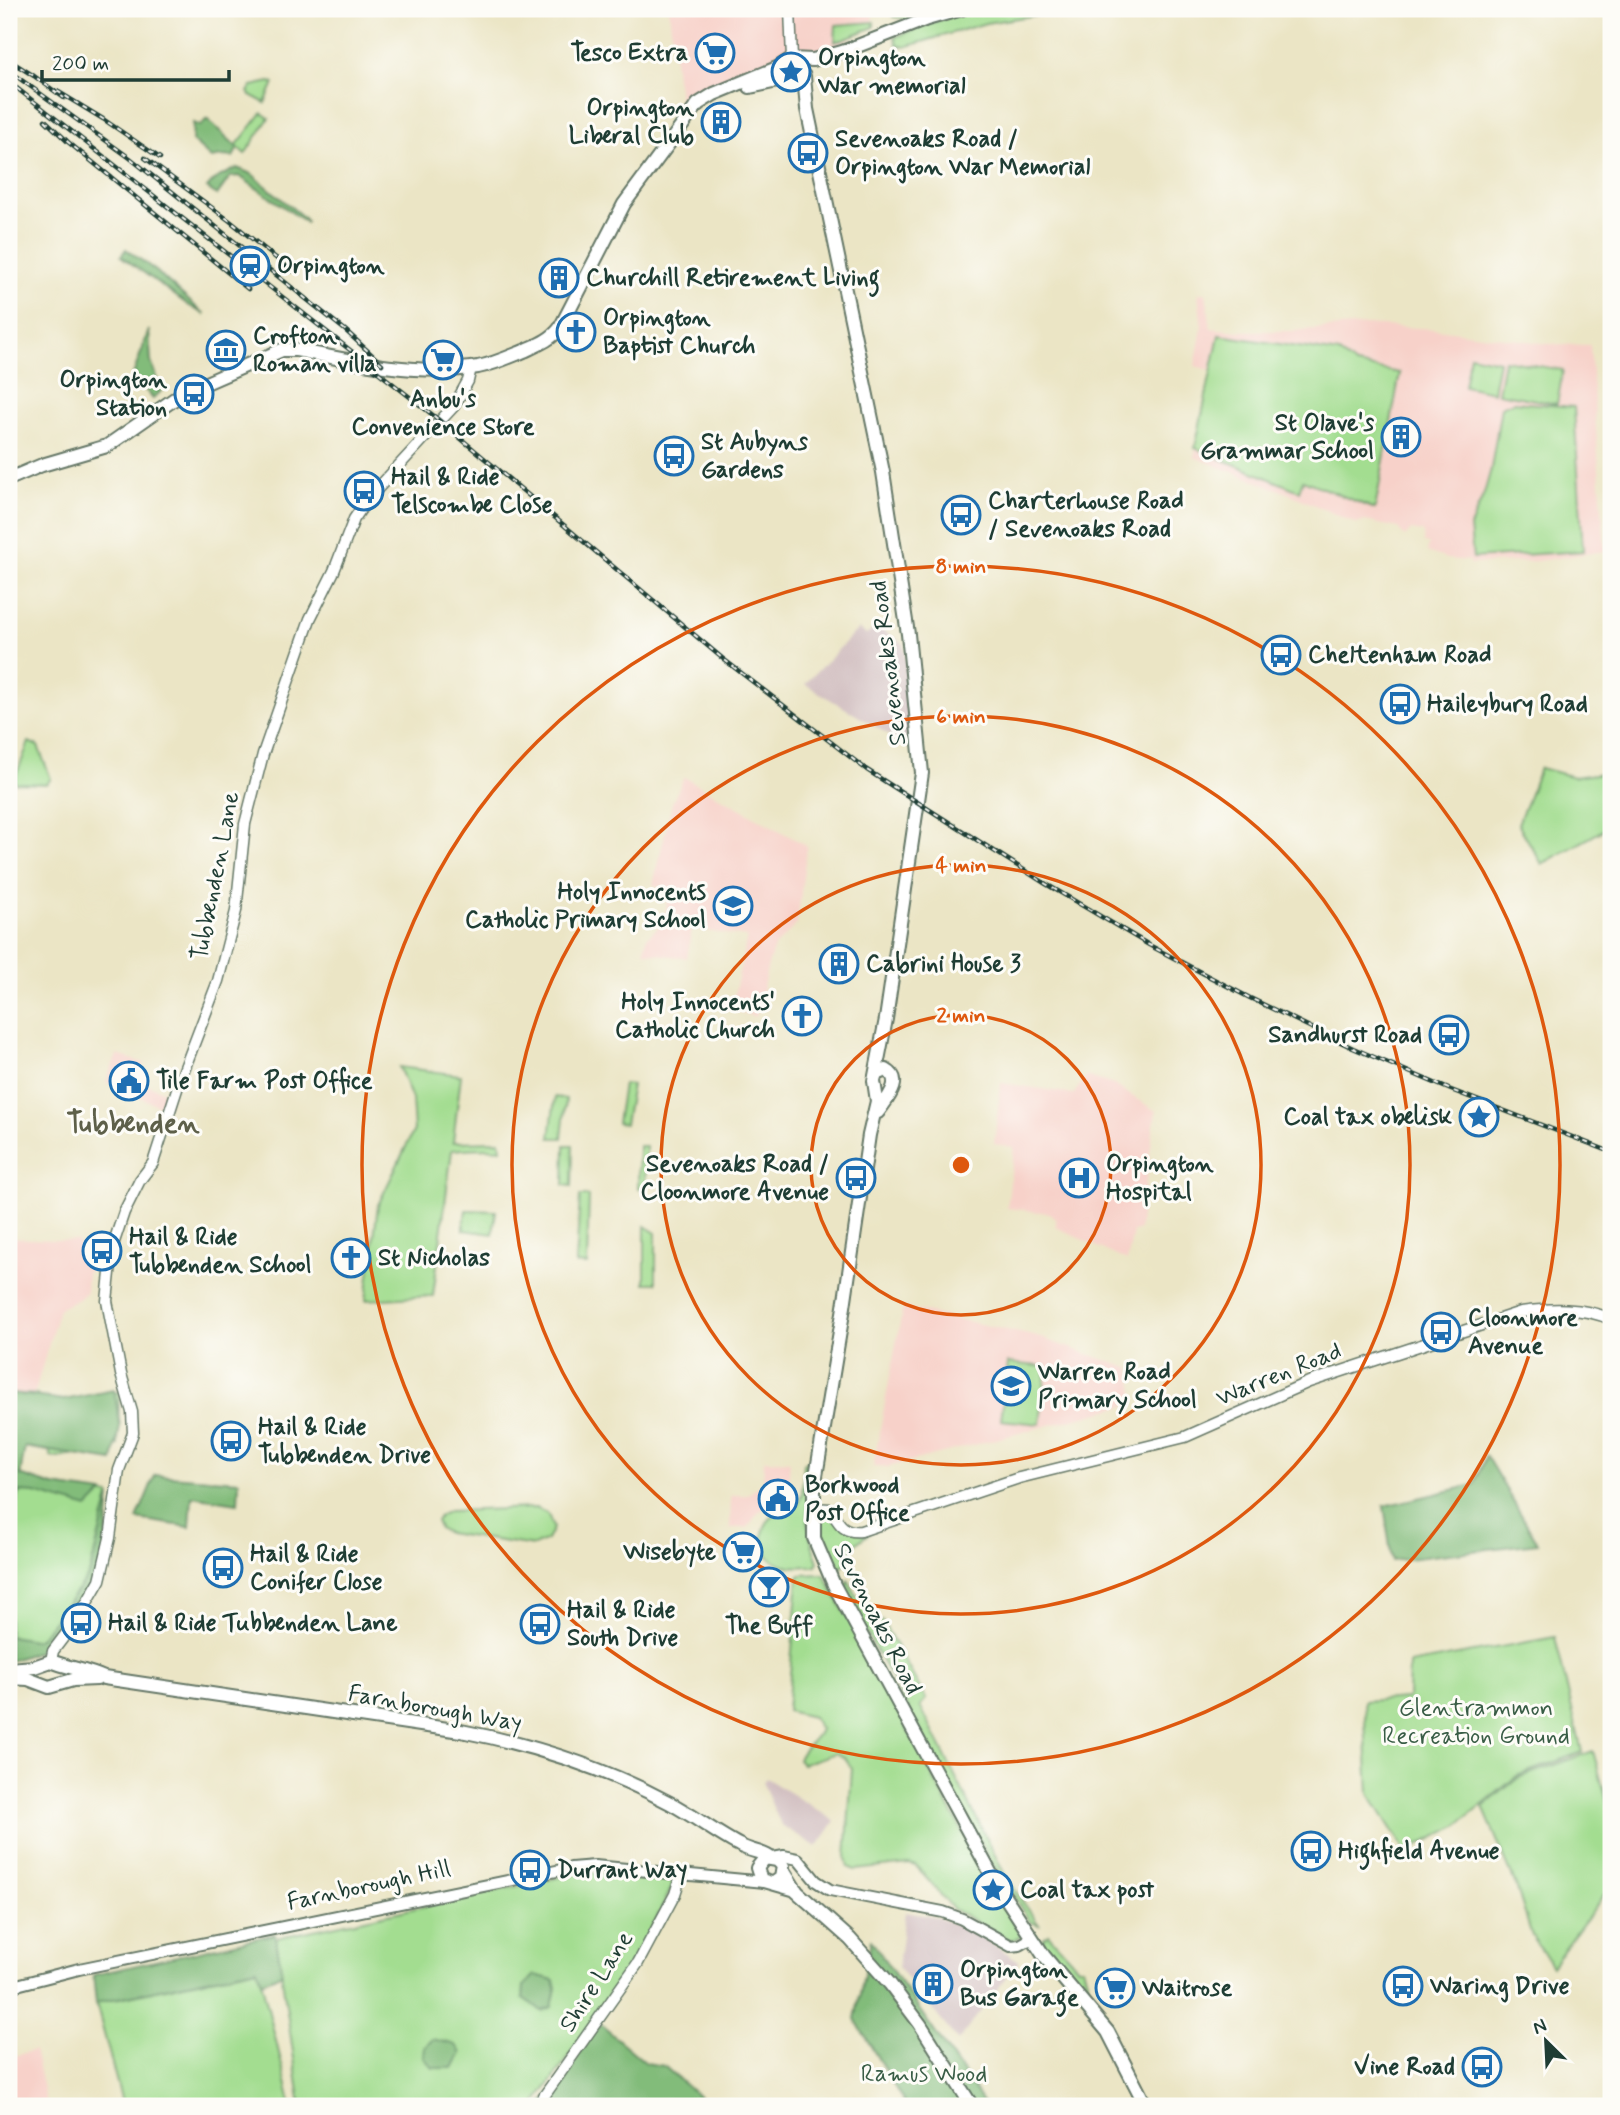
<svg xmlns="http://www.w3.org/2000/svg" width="1620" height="2115" viewBox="0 0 1620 2115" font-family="Mynerve,sans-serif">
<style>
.built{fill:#f7d1c9}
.industrial{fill:#d2bfc1}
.green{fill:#a3dd90;stroke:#618d62;stroke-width:2}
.forest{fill:#82bc7a;stroke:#507c57;stroke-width:2}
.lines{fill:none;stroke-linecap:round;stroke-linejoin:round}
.tertiary-casing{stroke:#667867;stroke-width:13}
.secondary-casing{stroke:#667867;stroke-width:14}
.primary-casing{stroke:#667867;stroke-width:16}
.trunk-casing{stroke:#667867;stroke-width:16}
.tertiary{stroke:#fff;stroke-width:10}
.secondary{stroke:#fff;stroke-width:10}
.primary{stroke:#fff;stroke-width:12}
.trunk{stroke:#fff;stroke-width:12}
.rail-casing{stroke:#1f3d34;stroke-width:4.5}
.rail{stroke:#fdfcf7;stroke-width:2;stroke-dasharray:5;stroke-linecap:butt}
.ring{fill:none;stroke:#de580e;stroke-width:3.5}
.labels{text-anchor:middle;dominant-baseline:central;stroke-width:6;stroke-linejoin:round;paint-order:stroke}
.poi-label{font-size:24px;font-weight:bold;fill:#1f3d34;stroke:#fdfcf7;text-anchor:start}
.street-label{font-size:24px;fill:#1f3d34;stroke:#fdfcf7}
.park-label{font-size:24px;fill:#395d46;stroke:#fdfcf7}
.quarter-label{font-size:28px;font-weight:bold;fill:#5e604a;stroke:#fdfcf7}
.centre{fill:#de580e;stroke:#fdfcf7;stroke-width:3.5}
.ring-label{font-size:21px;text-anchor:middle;font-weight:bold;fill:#de580e;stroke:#fdfcf7;stroke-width:6;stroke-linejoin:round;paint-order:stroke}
</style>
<rect width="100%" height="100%" fill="#fdfcf7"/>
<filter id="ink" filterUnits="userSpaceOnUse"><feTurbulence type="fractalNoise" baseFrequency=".0143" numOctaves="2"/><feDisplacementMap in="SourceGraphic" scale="14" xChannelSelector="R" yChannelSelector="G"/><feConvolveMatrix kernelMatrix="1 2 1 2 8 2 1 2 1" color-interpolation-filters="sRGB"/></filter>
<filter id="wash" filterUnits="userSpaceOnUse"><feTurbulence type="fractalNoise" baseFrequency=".00686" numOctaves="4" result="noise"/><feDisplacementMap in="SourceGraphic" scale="28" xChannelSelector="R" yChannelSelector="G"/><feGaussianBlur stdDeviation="1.57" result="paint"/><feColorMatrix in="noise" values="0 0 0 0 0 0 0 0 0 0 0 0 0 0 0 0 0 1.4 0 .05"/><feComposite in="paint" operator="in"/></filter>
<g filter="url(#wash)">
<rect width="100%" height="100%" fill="#ebe5c5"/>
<path class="built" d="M669 9H872L873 25 820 56H803L706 96 682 113 676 78Z
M1206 292 1211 328 1237 331H1290L1366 325 1436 329 1549 344 1590 345 1605 551 1537 561 1470 564V561L1447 559 1427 552 1429 544 1424 543 1423 532 1411 530 1405 537 1398 528 1365 521 1357 524 1290 494 1194 457 1213 371 1195 366 1202 328 1198 294Z
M684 777 807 846 797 924 774 947 768 965 756 1017 739 1012 733 1000 747 937 692 929 687 958 644 952 647 937 664 922 669 889 653 885 672 803Z
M117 1055 144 1063 140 1073 147 1076 144 1083 172 1095 168 1106 162 1107 106 1082Z
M1086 1076 1114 1085 1156 1111 1139 1230 1133 1232 1127 1261 1056 1227V1218L1049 1213 1007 1208 1014 1147 994 1144 1001 1083 1074 1094Z
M9 1238 77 1241 80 1246H89L93 1256 90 1271 87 1272 86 1292 79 1299 59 1309 34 1395 9 1394Z
M903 1307 1038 1337 1131 1369 1135 1403 888 1467H873Z
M764 1460 790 1461 787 1500 771 1503 758 1513 747 1528H730L731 1495H747L763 1483Z
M9 2039 14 2056 34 2050 47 2106H9Z"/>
<path class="industrial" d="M876 626 904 644 914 750 805 684 858 629 867 635Z
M766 1778 835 1821 817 1847 781 1825 764 1787 763 1782Z
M905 1912 936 1917 971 1930 1019 1961 958 2041 898 1967Z"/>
<path class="green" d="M889 9H948L906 21 904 18 894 17Z
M981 9H1076L986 23 905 47 897 45 895 37 952 15Z
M874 22V27L835 42 836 25Z
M270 82 274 83 265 103 250 95 248 92 252 86Z
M262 113 269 118 245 154 236 146Z
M1219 335 1339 353 1356 365 1400 373 1375 509 1303 480 1299 491 1195 448Z
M1470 355 1499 361 1493 392 1464 386Z
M1504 360 1563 370 1557 404 1498 393Z
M1513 402 1574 407 1583 551 1473 558 1470 527 1484 494 1491 469 1501 407Z
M29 742 38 746 51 779 46 784 16 783 14 781Z
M1540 768 1574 777 1611 772V826L1542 864 1518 824Z
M399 1067 461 1075 453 1142 500 1141 501 1149C484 1147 468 1149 452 1150L433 1296 366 1300 378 1205 414 1130 412 1099Z
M623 1084 632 1085 625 1124 617 1123Z
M555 1097 566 1099 562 1138H550Z
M565 1145H573L572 1186 564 1185Z
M639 1146H646L645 1189H638Z
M580 1196H589L587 1265 576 1264Z
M466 1210 496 1211 493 1234 463 1230Z
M645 1226 656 1233V1283H645Z
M1008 1363 1046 1367 1040 1424 1001 1420Z
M119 1392 118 1445 97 1447V1452L57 1458 51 1456 49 1451 24 1447 20 1476 53 1486 110 1495 105 1558 93 1587 57 1637 39 1651 9 1661V1393L37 1395 34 1407Z
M807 1461 811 1464C806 1499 804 1528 818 1562L815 1566C805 1566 791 1568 781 1565 762 1558 757 1532 771 1518 779 1512 789 1512 797 1507L802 1493 804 1464Z
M536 1508 548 1514 553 1528 547 1540 534 1546 447 1533 439 1528 436 1521 440 1515 449 1511Z
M825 1512 863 1535 870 1533C865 1537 859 1540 855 1545 847 1555 846 1570 832 1572L818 1539 817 1513Z
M824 1574 997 1896 1021 1934V1937L1012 1940 1006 1938 953 1909 916 1866 909 1864 855 1870 848 1867 846 1858 852 1769 846 1759 836 1753 802 1764 798 1760C802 1746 816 1742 820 1729L812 1717 787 1711 798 1578 800 1575Z
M848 1580 873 1625 882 1621 926 1699 920 1706 1006 1877 1039 1925 1030 1922 993 1865 845 1593V1587Z
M1555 1637 1582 1752 1517 1776 1457 1826 1406 1852 1369 1794 1364 1701 1408 1698 1409 1664Z
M1593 1751 1611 1816V1885L1552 1966 1532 1936 1516 1885 1483 1807 1518 1778Z
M583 1872 674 1882C639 1963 584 2033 534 2106H301L276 1938Z
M1048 1934 1078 1967H1083L1088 1982 1087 1988 1080 1992 1044 1944 1043 1939Z
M258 1968 292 2106H123L96 2003Z"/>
<path class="forest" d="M207 119 238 148 233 157 223 156 211 158 192 141 193 123 200 126Z
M237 168 252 174 304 218 307 223 239 176 230 177 217 195 207 188 215 179Z
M126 249 156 271 205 315 188 305 121 256Z
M149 330 151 362 162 390 153 399 133 375Z
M114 1390 120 1426 113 1461 25 1447 20 1475 53 1486 103 1493 88 1508 35 1493 19 1492 9 1540V1393L64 1400Z
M1486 1456 1538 1543 1392 1561 1384 1506 1474 1485Z
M155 1475 239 1481 238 1503 192 1496 190 1527 137 1519Z
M109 1497 105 1558 93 1587 57 1637 39 1651 9 1661V1636L35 1640 41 1637 89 1575Z
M275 1934 282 1974 261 1982 257 1968 96 2003 93 1975Z
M871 1940 986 2106H906L855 2019Z
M535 1975 554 1980 556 1988 552 2007 542 2011 523 1998 524 1986Z
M600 2024 646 2063 664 2066 709 2106H541Z
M433 2039 456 2045 461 2053 453 2068H433L424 2058 425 2047Z"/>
</g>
<g filter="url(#ink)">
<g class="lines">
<defs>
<path id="tertiary" d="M790 9 792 59
M812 1508 830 1509C839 1523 842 1533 861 1531L1019 1478 1185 1437 1309 1382 1521 1312C1552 1308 1582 1307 1611 1319
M51 1661 53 1651 78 1618 100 1580 110 1538 119 1470 133 1433 132 1412 121 1374 107 1301 113 1245 124 1212 140 1180 153 1163 179 1083 218 981 236 911 245 824 263 754 310 619 334 571 354 519 367 500 454 406 468 381 471 368
M537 2106 638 1963 675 1894 681 1875"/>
<path id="secondary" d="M773 1858 784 1856 798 1859 816 1881 830 1890 943 1912 962 1919 1011 1946 1020 1945 1032 1938
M9 1987 79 1969 571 1868 595 1866 765 1882"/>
<path id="primary" d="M804 76 807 109 883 472 908 634 922 773 886 1019 874 1081 877 1101 869 1135 844 1307 814 1488V1538L834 1585 996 1883 1044 1956 1108 2032 1146 2106
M750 87 787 79
M9 479 42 465 107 446 183 393 282 350H296C354 362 419 376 478 367 494 364 509 357 524 351 537 345 551 340 560 328L624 204 698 104 714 94 777 68 791 59 813 60 842 52 927 19 962 9
M876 1074 886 1070C905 1080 886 1100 878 1112"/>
<path id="trunk" d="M9 1669 34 1667 51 1661C68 1668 87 1670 104 1678L461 1731C534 1745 605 1768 670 1803 694 1816 716 1833 739 1845 749 1851 760 1851 769 1857
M9 1678 28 1679 49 1687 73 1680 97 1679
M783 1870 796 1891 850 1939 890 1984 920 2024 972 2106
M774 1883 781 1878 783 1866 777 1860 765 1858 757 1868 761 1880 796 1890"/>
</defs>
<use href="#tertiary" class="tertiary-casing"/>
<use href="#secondary" class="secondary-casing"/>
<use href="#primary" class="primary-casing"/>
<use href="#trunk" class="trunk-casing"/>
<use href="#tertiary" class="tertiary"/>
<use href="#secondary" class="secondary"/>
<use href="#primary" class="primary"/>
<use href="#trunk" class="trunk"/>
<defs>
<path id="rail" d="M12 62 34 76 64 98
M9 71 130 158 345 330 382 364
M9 82 434 416 722 658 867 770 1046 884 1149 945 1250 998 1353 1048 1451 1090 1611 1152
M57 91 103 119 160 158
M45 120 68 142 248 289
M145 158 230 221 292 271"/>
</defs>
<use href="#rail" class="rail-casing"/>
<use href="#rail" class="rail"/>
</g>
</g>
<g class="ring">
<circle cx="961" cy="1165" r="150"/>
<circle cx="961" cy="1165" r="300"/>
<circle cx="961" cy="1165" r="449"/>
<circle cx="961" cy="1165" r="599"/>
</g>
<defs>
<symbol id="supermarket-ring" viewBox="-11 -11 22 22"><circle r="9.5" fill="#fdfcf7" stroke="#1f6fb2" stroke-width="1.5"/><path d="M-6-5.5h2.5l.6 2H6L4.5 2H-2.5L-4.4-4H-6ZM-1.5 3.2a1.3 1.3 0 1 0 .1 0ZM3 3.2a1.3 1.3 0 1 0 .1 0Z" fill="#1f6fb2"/></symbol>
<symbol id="sight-ring" viewBox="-11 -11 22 22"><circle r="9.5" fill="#fdfcf7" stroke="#1f6fb2" stroke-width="1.5"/><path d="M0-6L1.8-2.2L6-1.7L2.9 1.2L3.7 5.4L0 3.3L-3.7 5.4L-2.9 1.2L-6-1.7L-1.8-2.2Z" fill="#1f6fb2"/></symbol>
<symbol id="building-ring" viewBox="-11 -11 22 22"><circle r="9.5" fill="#fdfcf7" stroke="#1f6fb2" stroke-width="1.5"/><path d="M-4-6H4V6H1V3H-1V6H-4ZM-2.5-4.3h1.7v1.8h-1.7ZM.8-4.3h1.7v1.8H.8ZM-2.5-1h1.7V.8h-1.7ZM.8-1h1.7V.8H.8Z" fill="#1f6fb2"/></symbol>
<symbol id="bus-ring" viewBox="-11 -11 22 22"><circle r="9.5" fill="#fdfcf7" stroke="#1f6fb2" stroke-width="1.5"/><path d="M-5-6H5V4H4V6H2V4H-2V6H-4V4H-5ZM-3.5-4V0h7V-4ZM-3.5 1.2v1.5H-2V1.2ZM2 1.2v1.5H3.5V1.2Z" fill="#1f6fb2"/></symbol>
<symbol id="station-ring" viewBox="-11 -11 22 22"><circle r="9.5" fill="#fdfcf7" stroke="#1f6fb2" stroke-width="1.5"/><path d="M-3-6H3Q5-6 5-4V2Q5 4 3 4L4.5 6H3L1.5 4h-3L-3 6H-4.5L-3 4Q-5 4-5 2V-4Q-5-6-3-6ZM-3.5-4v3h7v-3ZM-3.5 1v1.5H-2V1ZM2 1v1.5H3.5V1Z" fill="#1f6fb2"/></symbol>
<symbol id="church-ring" viewBox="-11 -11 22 22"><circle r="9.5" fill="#fdfcf7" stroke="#1f6fb2" stroke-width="1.5"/><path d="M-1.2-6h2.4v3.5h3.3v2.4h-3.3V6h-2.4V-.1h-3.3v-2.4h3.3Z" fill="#1f6fb2"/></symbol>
<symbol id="museum-ring" viewBox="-11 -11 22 22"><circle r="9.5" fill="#fdfcf7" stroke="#1f6fb2" stroke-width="1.5"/><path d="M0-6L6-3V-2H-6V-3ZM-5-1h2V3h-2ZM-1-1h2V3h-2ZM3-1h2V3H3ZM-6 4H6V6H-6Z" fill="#1f6fb2"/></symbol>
<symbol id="school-ring" viewBox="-11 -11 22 22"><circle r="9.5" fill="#fdfcf7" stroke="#1f6fb2" stroke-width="1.5"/><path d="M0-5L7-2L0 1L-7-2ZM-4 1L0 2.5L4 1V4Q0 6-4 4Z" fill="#1f6fb2"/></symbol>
<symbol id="civic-ring" viewBox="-11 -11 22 22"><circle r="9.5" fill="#fdfcf7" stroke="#1f6fb2" stroke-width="1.5"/><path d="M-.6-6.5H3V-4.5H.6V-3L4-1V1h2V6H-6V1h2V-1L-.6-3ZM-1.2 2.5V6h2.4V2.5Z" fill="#1f6fb2"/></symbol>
<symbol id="hospital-ring" viewBox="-11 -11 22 22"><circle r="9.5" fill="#fdfcf7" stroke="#1f6fb2" stroke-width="1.5"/><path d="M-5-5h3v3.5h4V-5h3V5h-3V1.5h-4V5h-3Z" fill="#1f6fb2"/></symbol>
<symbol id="bar-ring" viewBox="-11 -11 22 22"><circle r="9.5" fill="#fdfcf7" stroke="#1f6fb2" stroke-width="1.5"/><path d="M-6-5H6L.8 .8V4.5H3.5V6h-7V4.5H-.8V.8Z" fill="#1f6fb2"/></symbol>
</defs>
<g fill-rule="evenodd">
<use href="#supermarket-ring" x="693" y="31" width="44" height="44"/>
<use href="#sight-ring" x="769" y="50" width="44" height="44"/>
<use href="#building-ring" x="699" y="100" width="44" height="44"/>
<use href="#bus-ring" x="786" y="131" width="44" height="44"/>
<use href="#station-ring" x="228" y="244" width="44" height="44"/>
<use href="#building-ring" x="537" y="256" width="44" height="44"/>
<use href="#church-ring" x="554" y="310" width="44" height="44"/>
<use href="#museum-ring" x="204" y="328" width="44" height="44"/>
<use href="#supermarket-ring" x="421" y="338" width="44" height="44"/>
<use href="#bus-ring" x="172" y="372" width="44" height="44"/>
<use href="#building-ring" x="1379" y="415" width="44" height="44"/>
<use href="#bus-ring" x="652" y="434" width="44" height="44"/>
<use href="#bus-ring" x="342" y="469" width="44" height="44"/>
<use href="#bus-ring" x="939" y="493" width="44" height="44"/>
<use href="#bus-ring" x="1259" y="633" width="44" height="44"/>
<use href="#bus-ring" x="1378" y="682" width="44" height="44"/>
<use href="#school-ring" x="711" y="884" width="44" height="44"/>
<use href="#building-ring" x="817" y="942" width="44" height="44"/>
<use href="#church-ring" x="780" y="994" width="44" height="44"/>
<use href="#bus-ring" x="1427" y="1013" width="44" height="44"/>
<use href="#civic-ring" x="107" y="1059" width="44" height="44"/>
<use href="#sight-ring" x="1457" y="1095" width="44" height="44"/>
<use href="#bus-ring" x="834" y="1156" width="44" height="44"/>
<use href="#hospital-ring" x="1057" y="1156" width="44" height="44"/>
<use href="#bus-ring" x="80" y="1229" width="44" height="44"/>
<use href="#church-ring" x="329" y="1236" width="44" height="44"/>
<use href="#bus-ring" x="1419" y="1310" width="44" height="44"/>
<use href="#school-ring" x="989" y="1364" width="44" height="44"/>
<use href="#bus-ring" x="209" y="1419" width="44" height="44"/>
<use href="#civic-ring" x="756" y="1477" width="44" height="44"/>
<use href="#supermarket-ring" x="721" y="1530" width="44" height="44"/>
<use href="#bus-ring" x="201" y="1546" width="44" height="44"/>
<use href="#bar-ring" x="747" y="1565" width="44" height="44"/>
<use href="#bus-ring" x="59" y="1601" width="44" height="44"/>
<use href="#bus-ring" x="518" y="1602" width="44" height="44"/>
<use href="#bus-ring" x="1289" y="1829" width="44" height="44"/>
<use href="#bus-ring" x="508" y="1848" width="44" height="44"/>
<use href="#sight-ring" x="971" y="1868" width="44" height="44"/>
<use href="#building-ring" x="911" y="1962" width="44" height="44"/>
<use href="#bus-ring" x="1381" y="1964" width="44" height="44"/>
<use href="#supermarket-ring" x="1093" y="1966" width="44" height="44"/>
<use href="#bus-ring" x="1460" y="2045" width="44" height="44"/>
</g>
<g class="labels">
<g class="poi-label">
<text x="688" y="53" text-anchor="end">Tesco Extra</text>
<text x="818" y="58">Orpington<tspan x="818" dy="28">War memorial</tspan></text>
<text x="694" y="108" text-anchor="end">Orpington<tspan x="694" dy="28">Liberal Club</tspan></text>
<text x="835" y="139">Sevenoaks Road /<tspan x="835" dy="28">Orpington War Memorial</tspan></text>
<text x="277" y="266">Orpington</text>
<text x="586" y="278">Churchill Retirement Living</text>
<text x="603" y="318">Orpington<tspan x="603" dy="28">Baptist Church</tspan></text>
<text x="253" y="336">Crofton<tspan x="253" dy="28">Roman villa</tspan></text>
<text x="167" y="380" text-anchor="end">Orpington<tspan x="167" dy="28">Station</tspan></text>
<text x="443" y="399" text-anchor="middle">Anbu's<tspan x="443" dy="28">Convenience Store</tspan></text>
<text x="1374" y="423" text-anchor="end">St Olave's<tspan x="1374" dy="28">Grammar School</tspan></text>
<text x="701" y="442">St Aubyns<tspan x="701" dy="28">Gardens</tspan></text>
<text x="391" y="477">Hail &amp; Ride<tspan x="391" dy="28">Telscombe Close</tspan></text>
<text x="988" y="501">Charterhouse Road<tspan x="988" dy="28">/ Sevenoaks Road</tspan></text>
<text x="1308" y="655">Cheltenham Road</text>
<text x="1427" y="704">Haileybury Road</text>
<text x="706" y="892" text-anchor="end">Holy Innocents<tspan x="706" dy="28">Catholic Primary School</tspan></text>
<text x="866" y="964">Cabrini House 3</text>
<text x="775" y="1002" text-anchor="end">Holy Innocents'<tspan x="775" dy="28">Catholic Church</tspan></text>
<text x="1422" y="1035" text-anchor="end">Sandhurst Road</text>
<text x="156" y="1081">Tile Farm Post Office</text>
<text x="1452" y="1117" text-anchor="end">Coal tax obelisk</text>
<text x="829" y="1164" text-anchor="end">Sevenoaks Road /<tspan x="829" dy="28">Cloonmore Avenue</tspan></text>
<text x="1106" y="1164">Orpington<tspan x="1106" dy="28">Hospital</tspan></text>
<text x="129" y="1237">Hail &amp; Ride<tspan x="129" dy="28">Tubbenden School</tspan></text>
<text x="378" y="1258">St Nicholas</text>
<text x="1468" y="1318">Cloonmore<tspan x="1468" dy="28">Avenue</tspan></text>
<text x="1038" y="1372">Warren Road<tspan x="1038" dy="28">Primary School</tspan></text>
<text x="258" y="1427">Hail &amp; Ride<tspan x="258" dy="28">Tubbenden Drive</tspan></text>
<text x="805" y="1485">Borkwood<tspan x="805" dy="28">Post Office</tspan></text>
<text x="716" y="1552" text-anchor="end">Wisebyte</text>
<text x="250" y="1554">Hail &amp; Ride<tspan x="250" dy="28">Conifer Close</tspan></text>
<text x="567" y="1610">Hail &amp; Ride<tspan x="567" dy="28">South Drive</tspan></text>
<text x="108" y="1623">Hail &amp; Ride Tubbenden Lane</text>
<text x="769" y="1626" text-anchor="middle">The Buff</text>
<text x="1338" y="1851">Highfield Avenue</text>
<text x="557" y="1870">Durrant Way</text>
<text x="1020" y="1890">Coal tax post</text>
<text x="960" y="1970">Orpington<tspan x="960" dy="28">Bus Garage</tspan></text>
<text x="1430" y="1986">Waring Drive</text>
<text x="1142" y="1988">Waitrose</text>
<text x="1455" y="2067" text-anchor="end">Vine Road</text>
</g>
<g class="street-label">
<text transform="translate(889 663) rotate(-97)">Sevenoaks Road</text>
<text transform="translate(216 876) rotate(-79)">Tubbenden Lane</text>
<text transform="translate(1279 1375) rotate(-22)">Warren Road</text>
<text transform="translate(877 1619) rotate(63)">Sevenoaks Road</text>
<text transform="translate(435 1709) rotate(10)">Farnborough Way</text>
<text transform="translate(369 1886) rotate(-12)">Farnborough Hill</text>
<text transform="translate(597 1982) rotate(-57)">Shire Lane</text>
</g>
<g class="park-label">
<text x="1476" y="1708">Glentrammon<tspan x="1476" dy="28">Recreation Ground</tspan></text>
<text x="924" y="2074">Ramus Wood</text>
</g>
<g class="quarter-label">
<text x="133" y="1124">Tubbenden</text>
</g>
</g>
<circle cx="961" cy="1165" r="10" class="centre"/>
<g class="ring-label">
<text x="961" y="573">8 min</text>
<text x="961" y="723">6 min</text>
<text x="961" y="872">4 min</text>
<text x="961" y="1022">2 min</text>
</g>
<rect width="1620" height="2115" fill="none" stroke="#fdfcf7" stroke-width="35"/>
<g transform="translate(1546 2041) rotate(336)" stroke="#fdfcf7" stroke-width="5" paint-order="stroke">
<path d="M0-5L12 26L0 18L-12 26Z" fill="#1f3d34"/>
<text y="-10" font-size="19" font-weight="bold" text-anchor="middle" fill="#1f3d34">N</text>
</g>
<path d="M42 70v10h187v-10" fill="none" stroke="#1f3d34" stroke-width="3.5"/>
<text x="52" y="70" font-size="21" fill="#1f3d34" stroke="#fdfcf7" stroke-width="5" paint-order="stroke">200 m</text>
</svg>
